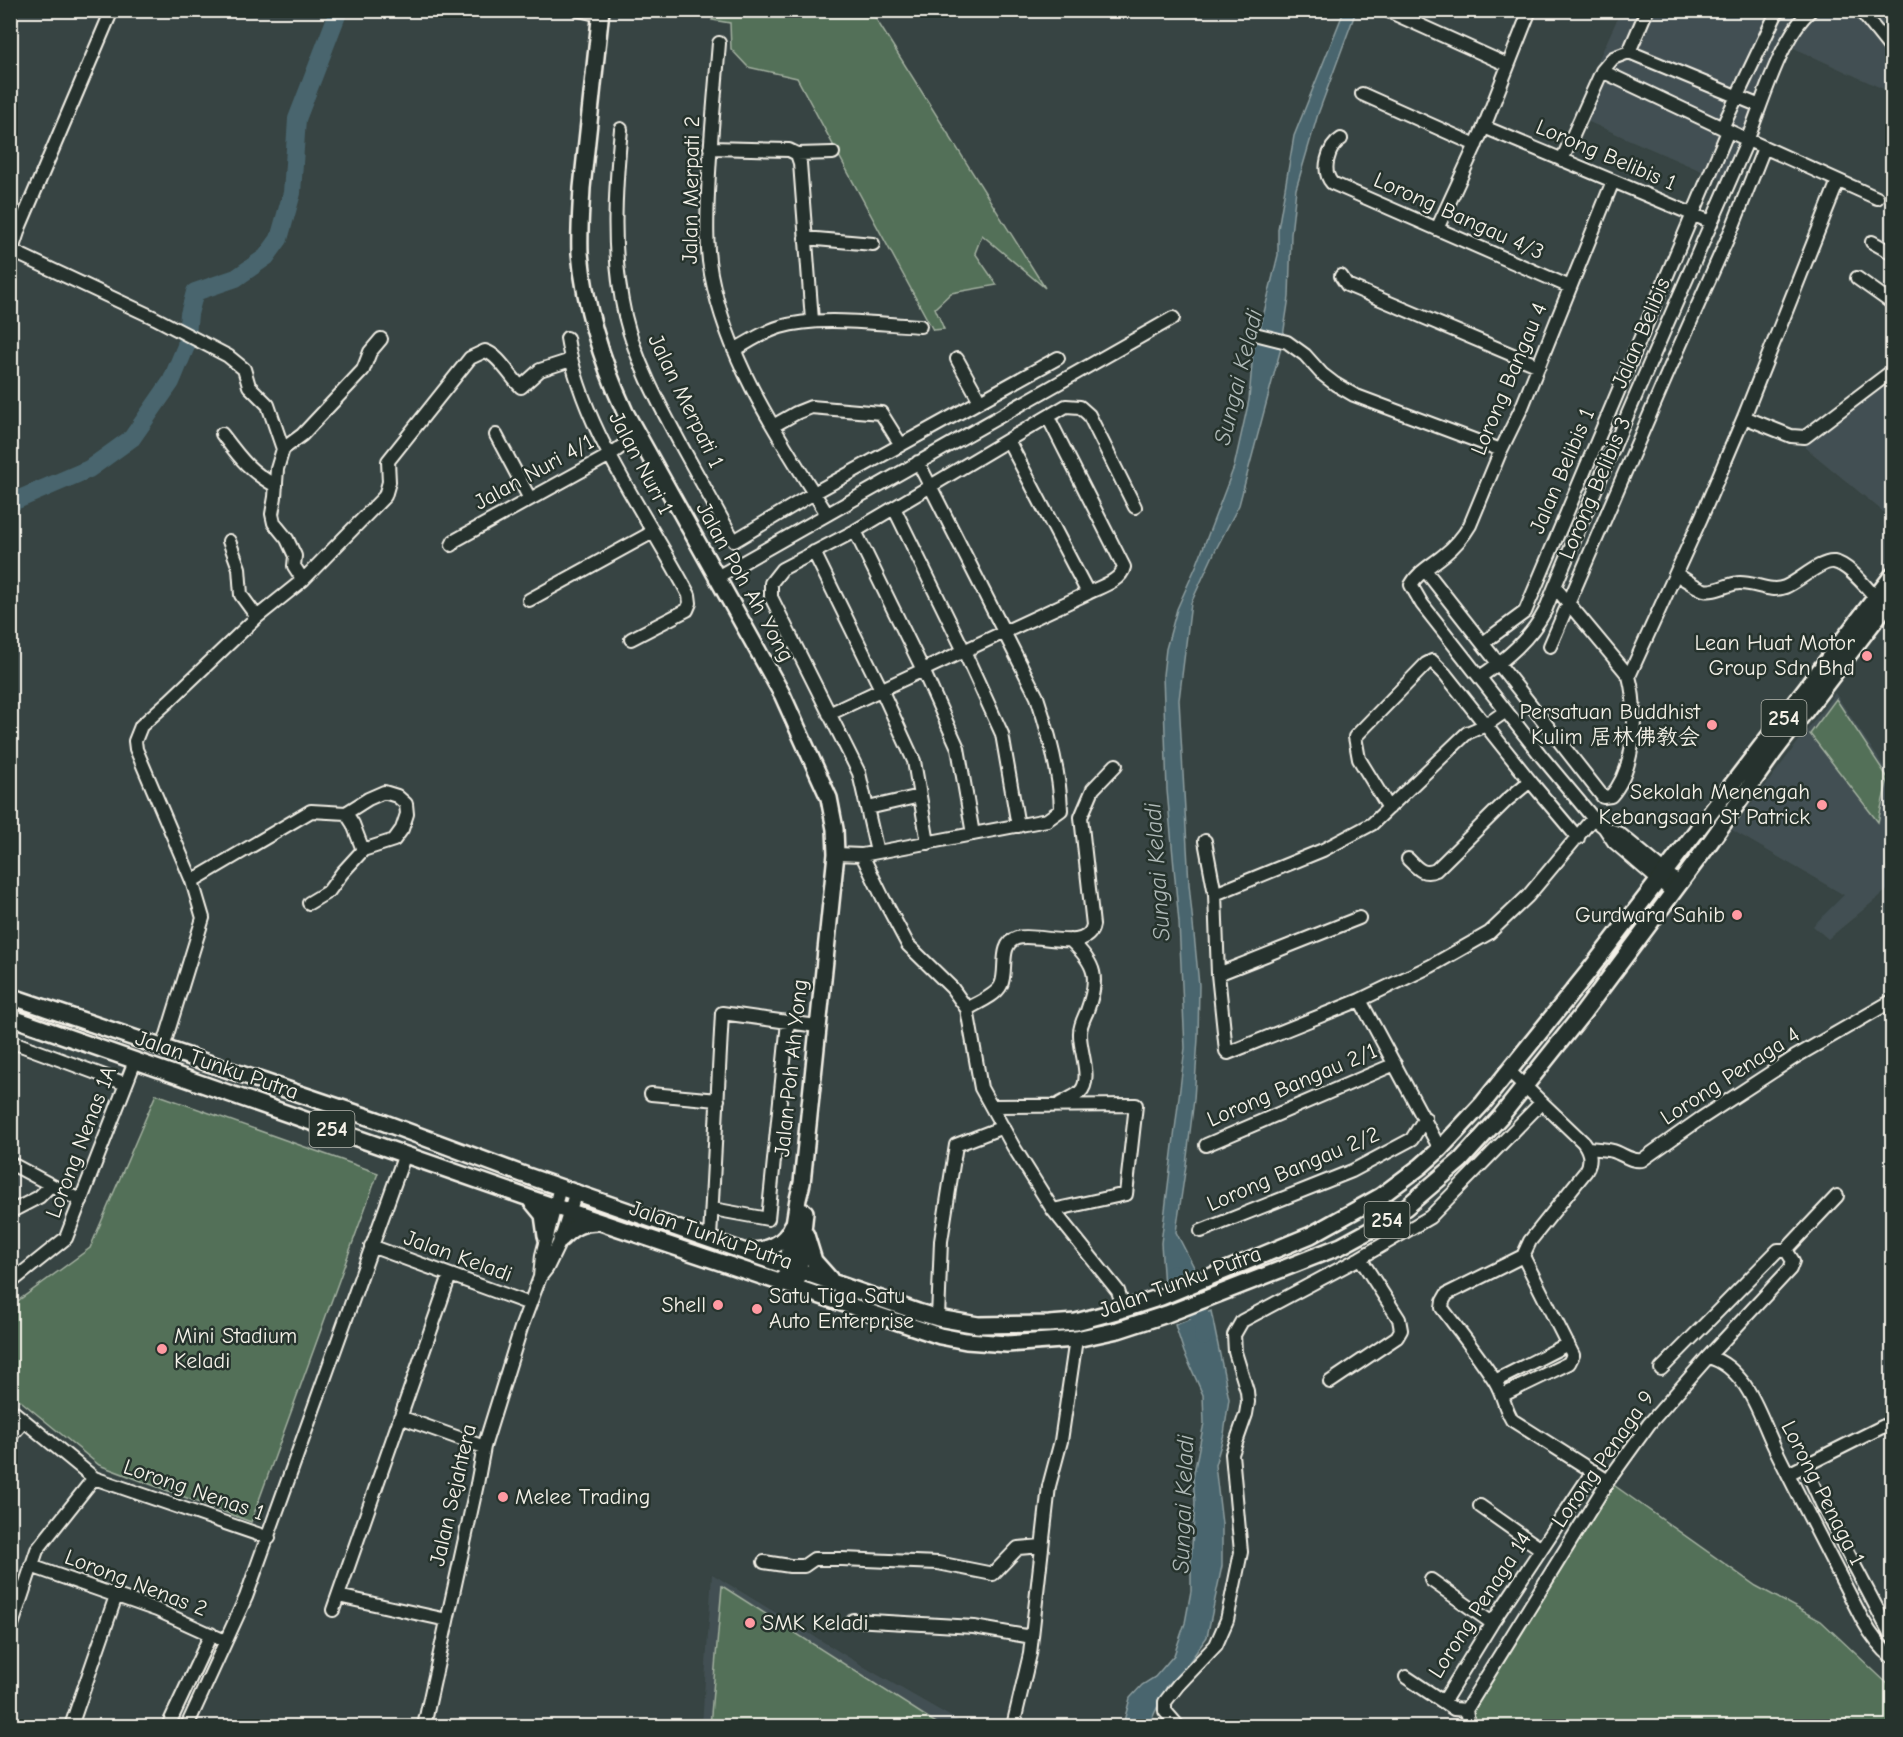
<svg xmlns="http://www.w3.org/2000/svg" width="1903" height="1737" viewBox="0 0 1903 1737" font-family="'Comic Neue','LXGW WenKai TC',sans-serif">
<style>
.built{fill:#435052}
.green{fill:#527058;stroke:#a3b0a0;stroke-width:1.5}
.water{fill:#48656e;stroke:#8d9d9f;stroke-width:1.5}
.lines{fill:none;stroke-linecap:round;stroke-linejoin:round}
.river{stroke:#48656e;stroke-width:18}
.minor-casing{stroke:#f4f1e8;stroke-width:16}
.major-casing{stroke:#f4f1e8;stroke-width:20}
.minor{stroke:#26332d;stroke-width:12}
.major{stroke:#26332d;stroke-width:15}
.poi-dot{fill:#ff9aa2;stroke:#26332d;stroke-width:2}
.labels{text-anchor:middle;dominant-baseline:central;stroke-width:5;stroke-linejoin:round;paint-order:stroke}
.shield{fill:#26332d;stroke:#b6b8b0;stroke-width:1.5}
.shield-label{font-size:21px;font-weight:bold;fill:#f4f1e8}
.street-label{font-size:22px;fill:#f4f1e8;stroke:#26332d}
.poi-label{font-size:22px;fill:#f4f1e8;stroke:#26332d;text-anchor:end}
.water-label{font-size:24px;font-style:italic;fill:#afb9b7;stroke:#26332d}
</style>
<rect width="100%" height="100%" fill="#374443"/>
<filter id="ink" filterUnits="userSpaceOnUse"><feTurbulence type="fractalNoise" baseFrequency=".0167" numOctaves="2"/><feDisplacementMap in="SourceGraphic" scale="12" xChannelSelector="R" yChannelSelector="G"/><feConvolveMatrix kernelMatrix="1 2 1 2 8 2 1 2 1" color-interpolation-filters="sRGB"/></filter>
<g filter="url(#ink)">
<path class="built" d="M1621 11H1892V93L1781 42 1729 183 1573 115Z
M1892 371V519L1806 448 1805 437Z
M1835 693 1892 779V886L1828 939 1813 926 1844 895 1732 830Z
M712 1574 871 1671 967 1726H702Z"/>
<path class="green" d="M718 11H871L1045 288 982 235 975 253 997 285 951 293 935 308 944 329 933 330 797 78 748 67 731 49 730 23 712 20Z
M1836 699 1888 778 1878 822 1810 734Z
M156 1094 378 1173 251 1522 99 1465 11 1393V1306L90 1248Z
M1608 1481 1756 1586 1821 1621 1891 1687 1892 1726H1469L1466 1710Z
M722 1586 941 1726H710Z"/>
<path class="water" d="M1344 11H1356L1318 114 1296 189 1291 234 1289 297 1283 336 1260 329 1278 255V229L1294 136Z
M1254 339 1281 348 1239 505 1215 551 1191 603 1179 700 1189 884 1199 985 1198 1038 1194 1099 1186 1165 1176 1232 1197 1273 1164 1287 1161 1243 1185 1048 1179 923 1167 790 1163 675 1166 649 1177 609 1197 564 1234 467 1249 400Z
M1211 1311 1229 1399 1224 1434 1215 1465 1222 1524V1566L1207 1637 1185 1668 1167 1686 1151 1721 1153 1726H1125L1124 1721 1130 1698 1142 1685 1155 1677 1174 1655 1185 1623 1191 1591V1560L1195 1503 1193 1478 1204 1423 1203 1395 1184 1352 1175 1325Z"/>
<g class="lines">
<path class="river" d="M10 503 89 469 132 438 171 382 186 346 189 314 195 292 236 278 266 257 279 239 292 193 297 119 339 10
M1174 1274 1204 1323 1203 1337"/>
<defs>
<path id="minor" d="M579 10 600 15
M1386 10 1508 65
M1860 10 1892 50
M719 43C715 93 710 143 708 193 707 219 706 248 711 274 728 363 780 439 827 514
M1629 52 1760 106
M1602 71 1748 140 1877 198
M1362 94 1476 145
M1484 127 1711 222
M1722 128 1778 10
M621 129C615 191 611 254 625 316 636 362 659 404 681 445 699 477 716 509 734 541L814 493 1058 358
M1341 139C1328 147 1321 171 1332 183L1570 287
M710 148 789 150 797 154 833 153
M797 154 800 163 812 320
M1562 160 1602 71 1613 58 1629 52 1647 10
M1613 181 1522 407 1501 450 1470 525C1463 537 1454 547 1444 555 1432 565 1418 572 1411 585L1422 604 1542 757 1593 818 1604 827 1614 842 1672 892
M1437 229 1484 127 1530 10
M805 238 873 244
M1872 242 1892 253
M12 251 155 318 228 356 244 369 249 386 268 405 283 449 277 469 275 497 272 514 274 523 287 539 295 556 294 566 303 580
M10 256 20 226 112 10
M1341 276 1347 285 1539 366
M1857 278 1892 303
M1259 335 1287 342 1305 355 1322 374 1335 384 1354 395 1501 450
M567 338C581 428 647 515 689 595L690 603 687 610 631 639
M734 350C749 342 763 332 780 327 819 315 878 324 920 326
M957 359 980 401
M1744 417 1791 436 1805 437 1892 371
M773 426 796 413 811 407 881 413 901 445
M222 434C240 458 249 471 276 486
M496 435 530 499
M1008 440 1066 406 1080 407 1089 415 1135 507
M283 449 302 435 363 370 370 352 381 339
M894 508 964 651 1002 734 1018 826
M855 531 923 670 958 748 973 834
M229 541 239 568 241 595 257 617
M452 545 454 541 610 455 637 435
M814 552 881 689 914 761 928 843
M1425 570 1603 797 1611 796C1636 768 1638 711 1629 676L1555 587
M1676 574C1685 579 1695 587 1704 590 1715 593 1729 583 1740 583 1756 583 1770 593 1785 587 1798 582 1821 560 1834 562 1848 564 1866 587 1876 598
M717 577 1173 318
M529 600 653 532
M1483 643 1525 612 1728 131
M1550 646 1666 377 1733 226 1764 148
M1629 676 1701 518 1744 417 1838 181
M1480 677C1506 659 1530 639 1545 611 1608 455 1677 302 1744 148 1761 109 1779 38 1811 10
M829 714 1088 593C1100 587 1121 581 1124 567L1048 417
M868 808 920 796
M1389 808 1359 759 1355 737 1426 664 1432 661 1445 674 1530 781 1578 838
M346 813 353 824 363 850
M1605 828 1620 834 1679 883
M1205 841 1215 894 1218 974 1226 1051 1228 1053 1360 1000 1431 966 1489 933 1528 896 1593 818
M877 852 859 773 771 597V583L782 569 855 531 1008 440 1088 593
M836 854 862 855 1047 820 1061 810C1060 772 1049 733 1037 697L918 462
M862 855 883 898 908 945 952 988 967 1009 981 1088 1013 1146 1053 1210 1118 1291 1124 1309
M1408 859C1417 868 1423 876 1436 870L1506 801 1530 781
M192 881 311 811 346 813 368 799 384 792 397 796 406 804 407 814 402 829 394 840 363 850 342 873 329 891 309 903
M1215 894 1323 850 1372 824 1467 733 1486 725 1506 711
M1218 974 1359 918
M1360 1000 1440 1149
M967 1009C977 1003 996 996 1001 985 1008 971 998 944 1017 938 1037 932 1088 954 1093 925L1081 817 1093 789 1116 765
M10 1041 126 1084
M163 1048 203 918 192 881 136 749 135 741 141 726 169 701 257 617 303 580 385 496 389 482 388 461 470 358 485 351C499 355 510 377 521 387L540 370 571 360
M1509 1071 1583 1142C1590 1151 1592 1161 1586 1171L1530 1241 1523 1256
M651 1094 718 1100
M1060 1104C1066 1100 1075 1097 1080 1092 1093 1080 1079 1049 1080 1033 1080 1025 1084 1018 1087 1011 1099 978 1097 965 1070 940
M992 1106 1136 1105 1126 1194 1053 1210
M1206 1145 1395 1064
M1587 1148C1595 1149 1605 1149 1613 1151 1623 1154 1631 1162 1642 1160L1700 1119 1795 1057 1892 1001
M10 1163 81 1201
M713 1209 768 1219 788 1022
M10 1212 39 1197 51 1185
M1201 1231 1352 1171 1412 1139 1425 1118
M710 1238 722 1013 817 1026
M371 1246 530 1304
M1786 1250 1837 1196
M1523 1256 1447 1294 1443 1301 1442 1308C1460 1332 1479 1356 1495 1381 1503 1394 1504 1407 1512 1420L1608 1481
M540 1277 542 1255 560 1187
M10 1283 66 1238 135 1061
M938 1318 941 1241 956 1145 1003 1127
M1708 1357C1724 1361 1734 1371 1744 1384 1758 1404 1765 1428 1776 1450 1804 1507 1833 1562 1862 1619 1870 1633 1879 1647 1892 1657
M1661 1369 1778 1250H1786
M1495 1381 1568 1344
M1330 1382 1397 1337 1401 1330 1399 1319 1360 1258
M1503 1395 1569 1363 1573 1355 1523 1256
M10 1409 94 1478 269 1538
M400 1417 484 1447
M10 1437 24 1421
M1804 1465 1822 1504 1892 1637
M1788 1474 1892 1422
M1480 1506 1541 1549
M764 1562 790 1566H804L814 1559H842L938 1563 993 1574 1018 1548 1042 1546
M31 1566 157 1610 225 1641
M1431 1580 1492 1623
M338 1596 447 1620
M333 1610 450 1275
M853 1620 974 1627 1032 1637
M10 1631 37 1550 94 1478
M1406 1677 1454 1709 1466 1710
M1444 1701 1492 1623 1593 1471
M1466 1710 1608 1481 1649 1424 1708 1357 1790 1269 1793 1261 1786 1250
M1466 1710 1469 1726
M71 1726 116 1596
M168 1726 211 1634
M187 1726 246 1597 405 1154
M424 1726 477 1484 484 1447 521 1328 540 1277 547 1268 561 1239 576 1191
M1013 1726 1030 1654 1049 1486 1061 1441 1076 1339
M1178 1726 1165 1711V1702L1178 1685 1216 1645 1227 1620 1241 1552 1232 1454 1246 1414 1248 1402 1247 1391 1235 1352 1234 1335 1242 1321 1360 1258 1430 1217 1541 1103"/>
<path id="major" d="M601 10 582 188C581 209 579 231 580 253 585 307 602 362 625 412L782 694 829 798 835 829 836 854 802 1183 798 1199 786 1274
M10 996 377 1120 522 1174 918 1312 938 1318 978 1325 1049 1324 1076 1322 1124 1309 1161 1297 1311 1235 1381 1196 1421 1166 1440 1149 1483 1103 1589 971 1892 576
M10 1017 529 1198 940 1336 966 1341 1007 1344 1076 1339 1118 1330 1167 1314 1341 1246 1376 1227 1405 1208 1461 1160 1501 1116 1583 1013 1706 848 1774 752 1892 598
M529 1198 543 1215 546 1236
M806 1235 814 1261 830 1279
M561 1239C572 1227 583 1222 598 1222
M749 1251C767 1251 785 1244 792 1226
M798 1278 805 1212"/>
</defs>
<use href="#minor" class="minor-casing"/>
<use href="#major" class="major-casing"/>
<use href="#minor" class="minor"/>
<use href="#major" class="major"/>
</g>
</g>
<g class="poi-dot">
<circle cx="1867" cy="656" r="6"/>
<circle cx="1712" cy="725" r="6"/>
<circle cx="1822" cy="805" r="6"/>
<circle cx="1737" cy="915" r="6"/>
<circle cx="718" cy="1305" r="6"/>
<circle cx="757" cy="1309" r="6"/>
<circle cx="162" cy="1349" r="6"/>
<circle cx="503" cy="1497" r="6"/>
<circle cx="750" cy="1623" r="6"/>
</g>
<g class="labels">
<g class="shield">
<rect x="1761.5" y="700" width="45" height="36" rx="4.5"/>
<rect x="309.5" y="1111" width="45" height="36" rx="4.5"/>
<rect x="1364.5" y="1202" width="45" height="36" rx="4.5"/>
</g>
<g class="shield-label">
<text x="1784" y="718">254</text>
<text x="332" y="1129">254</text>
<text x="1387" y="1220">254</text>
</g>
<g class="street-label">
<text transform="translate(1606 155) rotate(23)">Lorong Belibis 1</text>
<text transform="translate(691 190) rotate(-89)">Jalan Merpati 2</text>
<text transform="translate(1459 216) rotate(24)">Lorong Bangau 4/3</text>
<text transform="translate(1641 333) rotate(-67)">Jalan Belibis</text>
<text transform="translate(1509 379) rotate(-67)">Lorong Bangau 4</text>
<text transform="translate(686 401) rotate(64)">Jalan Merpati 1</text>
<text transform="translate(641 463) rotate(62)">Jalan Nuri 1</text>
<text transform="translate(1562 471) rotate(-67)">Jalan Belibis 1</text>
<text transform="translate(534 472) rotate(-29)">Jalan Nuri 4/1</text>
<text transform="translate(1595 488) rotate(-67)">Lorong Belibis 3</text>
<text transform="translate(745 582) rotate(61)">Jalan Poh Ah Yong</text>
<text transform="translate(217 1065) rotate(19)">Jalan Tunku Putra</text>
<text transform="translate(791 1068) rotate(-84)">Jalan Poh Ah Yong</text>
<text transform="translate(1730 1076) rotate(-33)">Lorong Penaga 4</text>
<text transform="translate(1292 1085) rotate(-23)">Lorong Bangau 2/1</text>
<text transform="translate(81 1142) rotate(-69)">Lorong Nenas 1A</text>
<text transform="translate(1293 1169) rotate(-23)">Lorong Bangau 2/2</text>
<text transform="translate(711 1235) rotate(19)">Jalan Tunku Putra</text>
<text transform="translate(458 1256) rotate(20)">Jalan Keladi</text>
<text transform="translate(1180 1282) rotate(-20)">Jalan Tunku Putra</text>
<text transform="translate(1603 1459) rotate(-55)">Lorong Penaga 9</text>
<text transform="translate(194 1490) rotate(19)">Lorong Nenas 1</text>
<text transform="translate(1823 1493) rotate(63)">Lorong Penaga 1</text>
<text transform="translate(453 1495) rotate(-77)">Jalan Sejahtera</text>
<text transform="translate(136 1583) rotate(21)">Lorong Nenas 2</text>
<text transform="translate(1480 1605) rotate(-57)">Lorong Penaga 14</text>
</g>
<g class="poi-label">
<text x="1855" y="643">Lean Huat Motor<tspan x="1855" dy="25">Group Sdn Bhd</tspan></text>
<text x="1700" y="712">Persatuan Buddhist<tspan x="1700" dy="25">Kulim 居林佛教会</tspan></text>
<text x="1810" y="792">Sekolah Menengah<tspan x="1810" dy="25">Kebangsaan St Patrick</tspan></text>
<text x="1725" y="915">Gurdwara Sahib</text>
<text x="769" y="1296" text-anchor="start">Satu Tiga Satu<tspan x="769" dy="25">Auto Enterprise</tspan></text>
<text x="706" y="1305">Shell</text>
<text x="174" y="1336" text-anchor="start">Mini Stadium<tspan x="174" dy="25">Keladi</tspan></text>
<text x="515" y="1497" text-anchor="start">Melee Trading</text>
<text x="762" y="1623" text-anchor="start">SMK Keladi</text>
</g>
<g class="water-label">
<text transform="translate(1238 377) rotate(-76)">Sungai Keladi</text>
<text transform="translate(1157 872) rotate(-94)">Sungai Keladi</text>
<text transform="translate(1183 1504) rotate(-88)">Sungai Keladi</text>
</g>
</g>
<rect width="1903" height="1737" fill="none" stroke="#26332d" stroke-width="36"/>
<rect x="18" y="18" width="1867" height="1701" fill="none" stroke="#f4f1e8" stroke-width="2" filter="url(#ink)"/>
</svg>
